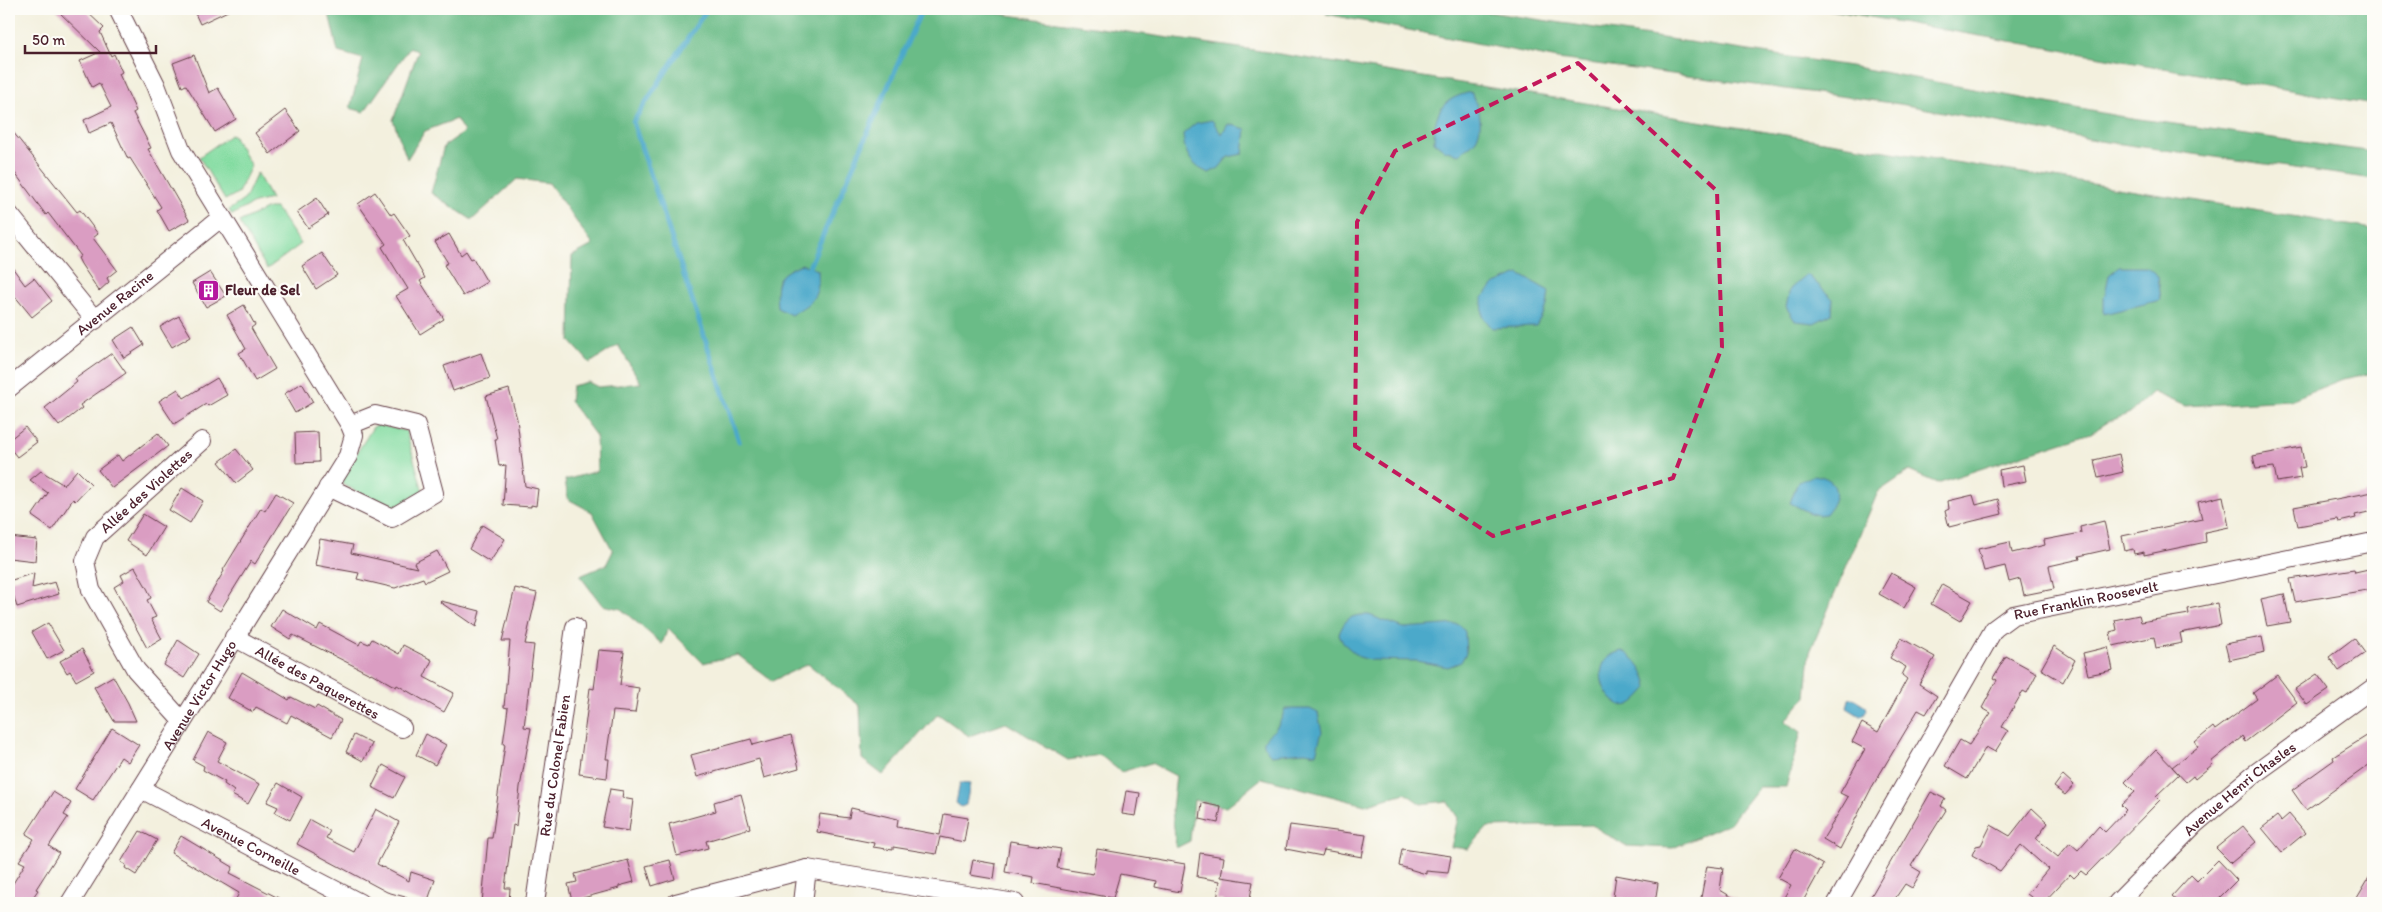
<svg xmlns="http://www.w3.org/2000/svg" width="2382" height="912" viewBox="0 0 2382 912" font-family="Itim,sans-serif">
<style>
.green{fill:#83dca1;stroke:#667e66}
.forest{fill:#6abc87;stroke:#5a6e59}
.water{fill:#4ca9ca;stroke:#4b647a}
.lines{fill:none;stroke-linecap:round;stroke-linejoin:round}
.stream{stroke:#4ca9ca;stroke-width:5}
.building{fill:#da9dc2}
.minor-casing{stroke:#633e46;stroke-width:20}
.minor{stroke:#fff;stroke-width:18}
.marked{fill:none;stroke:#c2185b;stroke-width:4;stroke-dasharray:10 6;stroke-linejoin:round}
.labels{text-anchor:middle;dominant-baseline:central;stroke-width:4.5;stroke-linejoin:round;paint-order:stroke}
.poi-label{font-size:15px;font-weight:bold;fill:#4a1f2b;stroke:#fdfcf7;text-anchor:start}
.street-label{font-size:15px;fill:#4a1f2b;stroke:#fdfcf7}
</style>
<rect width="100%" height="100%" fill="#fdfcf7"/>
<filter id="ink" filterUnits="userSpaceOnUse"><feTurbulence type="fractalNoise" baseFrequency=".02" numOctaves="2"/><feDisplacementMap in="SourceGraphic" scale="10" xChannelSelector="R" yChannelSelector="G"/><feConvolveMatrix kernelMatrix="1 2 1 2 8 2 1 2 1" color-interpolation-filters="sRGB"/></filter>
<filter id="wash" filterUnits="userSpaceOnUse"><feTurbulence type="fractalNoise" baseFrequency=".0096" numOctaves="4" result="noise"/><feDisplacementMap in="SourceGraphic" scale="20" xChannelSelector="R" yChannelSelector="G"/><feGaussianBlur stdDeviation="1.12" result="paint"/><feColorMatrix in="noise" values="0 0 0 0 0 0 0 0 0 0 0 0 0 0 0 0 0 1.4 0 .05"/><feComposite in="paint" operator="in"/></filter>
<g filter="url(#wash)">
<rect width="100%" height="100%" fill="#f3f0de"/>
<path class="green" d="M232 134 251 166 238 193 225 200 199 157Z
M257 173 271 199 254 203 232 215 229 210 245 199Z
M268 208H276L301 244 267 269 239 222Z
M378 425 406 431 422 488 423 491 393 509 342 484 340 480 373 427Z"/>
<path class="forest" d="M328 9H966L1261 51 2373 229V373L2343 379 2290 400 2185 406 2153 392 2130 413 2108 422 2091 433 1937 483 1909 471 1878 492 1810 652 1806 697 1785 721 1801 732 1786 787H1758L1730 823 1673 848 1625 846 1592 825 1488 827 1468 849 1451 847 1458 818 1447 801 1421 804 1405 793 1365 805 1262 778 1226 807 1194 800 1190 841 1176 848 1172 809 1176 776 1151 763 1121 772 1100 755 1068 760 1006 723 969 736 938 714 883 775 862 759 860 706 808 664 772 681 738 655 703 663 668 628 662 644 621 609 602 605 580 576 606 565 613 551 592 512 568 499 565 480 597 471 596 436 570 401 572 386 588 382 598 387 641 383 618 345 590 363 570 341 572 256 593 245 549 183 517 179 472 220 431 193 444 146 464 132 456 119 425 131 407 159 393 120 418 52 410 47 364 112 350 108 363 59 338 52Z
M1329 9H1468L1850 66 2118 116 2373 152V179L2100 141 1900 104 1558 59 1326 14Z
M1825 9H2373V104L2307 93Z"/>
<path class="water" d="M1471 92C1479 107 1485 125 1475 141 1472 146 1464 150 1459 154L1446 151 1434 142C1434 112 1441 99 1471 92Z
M1212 120 1222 135 1228 124 1246 129 1243 154 1228 157 1219 168 1209 173C1191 166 1184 153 1183 134L1196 123Z
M802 264 818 270C820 297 813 302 791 315L777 308C775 280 775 275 802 264Z
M2119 267H2147L2158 276 2161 300 2104 314V298L2109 275Z
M1519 274 1549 291 1547 306 1536 326 1492 328 1483 317 1482 298 1495 284Z
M1807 274 1833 299 1832 314 1814 323 1795 321 1786 307 1790 289Z
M1814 475C1841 478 1840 497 1826 514L1818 515 1810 513 1790 503 1797 483Z
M1360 615H1369L1404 628 1457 624 1461 626 1465 632 1466 653 1461 662 1448 667 1416 661 1370 660 1359 657 1343 643 1339 634C1344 622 1347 617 1360 615Z
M1622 651C1635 656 1647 674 1648 688 1643 693 1637 701 1631 704 1610 716 1581 660 1622 651Z
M1853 698 1866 706 1867 710 1864 715 1860 716 1847 708 1849 699Z
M1285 709H1310L1318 713 1322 732 1316 754 1305 752 1271 755C1256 740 1268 737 1276 728 1280 723 1283 715 1285 709Z
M960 783 970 784 966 805 961 807 956 803Z"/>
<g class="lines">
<path class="stream" d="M707 9 633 122 739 441
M809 267 922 9"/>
</g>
<g id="blocks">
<path class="building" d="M56 9H84L104 28 100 32 111 56 114 54 122 72 119 74 136 111 133 113 151 148 148 149 189 220 169 231 157 210 161 207 130 158 128 159 111 123 89 133 84 120 111 107 99 83 92 87 80 61 100 52Z
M193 9H232L200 24Z
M194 55 209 93 218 88 236 119 215 132 186 85 182 87 173 63Z
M285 110 300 131 270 154 255 133Z
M9 127 77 212 80 210 98 234 93 238 117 270 107 278 109 282 99 291 81 264 78 258 81 256 48 213 46 215 9 165Z
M375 192 391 215 394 213 410 236 403 240 425 278 420 281 444 319 420 334 396 296 408 289 382 247 386 244 358 204Z
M317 198 328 215 308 228 297 212Z
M449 234 461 255 466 251 471 259 473 258 487 282 463 296 444 265 448 263 435 242Z
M322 253 337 275 316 289 302 266Z
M9 263 25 285 34 278 52 301 32 317 9 289Z
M210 272 226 296 206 307 192 283Z
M244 305 255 325 251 328 275 369 255 381 239 353 246 349 227 315Z
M179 316 191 336 172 347 160 327Z
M133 327 144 345 124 358 113 340Z
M112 353 126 373 80 405 82 408 59 426 45 408 77 382 75 379Z
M481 353 490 378 453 391 444 366Z
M217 378 227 395 208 406 206 404 174 424 159 401 178 389 184 398Z
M302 383 313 402 295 413 284 394Z
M509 389 517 419 525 486 538 489 536 506 531 505V507L503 505 506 465 499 466 495 439H497L486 396Z
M25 427 37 442 17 457 9 447V440Z
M318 432 319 462 296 463 295 433Z
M158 433 168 446 112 488 98 470 118 455 122 461Z
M2301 447 2305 467 2299 468 2301 478 2277 482 2274 467 2256 469 2253 456Z
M236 449 253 470 236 483 219 462Z
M2119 454 2123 472 2098 478 2094 460Z
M2023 465 2026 481 2001 486 1999 470Z
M77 470 91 484 75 501 73 499 52 530 32 516 48 493 30 480 41 471 64 485Z
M182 488 203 501 190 523 169 510Z
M2373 492V511L2355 515 2356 518 2339 522 2338 519 2298 526 2294 507Z
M276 493 293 503 255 564 251 561 220 611 206 602 224 571 223 570 261 508 265 511Z
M1973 495 1976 505 1998 499 2002 514 1949 527 1945 511 1949 509 1948 501Z
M2223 496 2229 527 2205 532 2206 542 2144 555V552L2134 554 2133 549 2125 551 2122 536 2202 519 2198 502Z
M143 514 164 527 147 555 126 541Z
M2104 521 2110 549 2079 556 2080 559 2049 566 2054 589 2024 595 2020 579 2009 582 2005 566 1984 571 1978 549 2010 542 2012 553 2045 545 2044 540 2081 533 2080 527Z
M482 525 505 539 490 562 469 549Z
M9 537 37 540 35 561 9 558Z
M320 539 353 545 351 553 417 568 414 563 437 551 448 571 425 582 423 578 395 588 357 579 359 573 315 565Z
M135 567 148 590 151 598 147 600 156 617 151 619 162 639 147 648 114 587 124 581 121 575Z
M2373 568V589L2295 602 2290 579 2354 569 2355 572Z
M34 573 32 588 55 582 59 594 17 607 9 581Z
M1891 573 1916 587 1904 608 1879 594Z
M1942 584 1972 601 1960 621 1931 604Z
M515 588 537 593 525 644 534 645 524 727 531 728 520 787 516 826 513 825 505 888H510L509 903H482L488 838H492L505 744H503L508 708 504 707 510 641H502Z
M2284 594 2290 622 2267 626 2261 599Z
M441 601 480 611 476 627 440 602Z
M2217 603 2221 625 2180 633 2182 643 2156 648 2154 637 2113 646 2110 632 2117 630 2115 620 2139 615 2141 622 2189 614 2188 609Z
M282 609 317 630 320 624 359 645 361 641 369 644 372 639 399 654 403 645 432 660 424 677 454 693 444 712 397 685 396 687 371 673 370 674 293 635 290 639 271 627Z
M48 623 64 650 47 659 32 632Z
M2262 637 2265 652 2229 660 2225 644Z
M1901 638 1935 657 1919 684 1937 696 1926 714 1918 710 1872 787 1840 849 1823 839 1848 797 1840 793 1865 749 1852 742 1862 723 1878 732 1907 679 1902 675 1906 667 1890 658Z
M2354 638 2365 653 2339 671 2329 657Z
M178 640 199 654 184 678 164 665Z
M2054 646 2075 660 2063 682 2041 669Z
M2108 647 2113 670 2088 675 2083 653Z
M82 649 94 671 76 681 70 671 67 673 60 661Z
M599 650 624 652 620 685 639 688 635 713 613 711 606 759H609L607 778 579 774 590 688 594 689Z
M2006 656 2037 673 2027 693 2023 691 2002 727 2008 731 1995 752 1986 747 1967 779 1945 766 1960 740 1969 745 1991 713 1982 708 1997 680 1993 678Z
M242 672 289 700 291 697 315 709 317 706 341 720 332 737 291 715 287 723 256 707 253 712 228 698Z
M2317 674 2329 690 2307 705 2295 689Z
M2277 675 2297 702 2245 742 2242 737 2211 762 2213 764 2195 779 2193 776 2186 782 2172 767 2198 747 2195 742 2213 727 2215 730 2257 699 2253 693Z
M113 676 128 703 136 721H114L94 687Z
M112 728 139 745 128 762 121 757 93 800 75 789Z
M208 732 227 742 217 761 259 784 248 804 232 795 234 791 224 784 225 782 203 770 204 766 193 760Z
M2373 732V762L2306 810 2292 790 2334 760 2333 757Z
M426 734 446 745 435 765 416 755Z
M354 735 372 744 363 761 346 752Z
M791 735 799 768 764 778 759 759 697 777 691 755 751 739 753 745Z
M2156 750 2179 774 2156 796 2160 800 2086 875 2081 871 2074 878 2070 874 2043 903H2039L2027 894 2048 869 2021 845 2000 871 1972 855 1976 846 1981 845 1991 825 2010 836 2032 808 2048 823 2036 839 2058 857 2070 843 2078 850 2099 826 2105 832 2126 810 2121 805 2135 792 2125 782Z
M383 765 405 777 394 798 372 787Z
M2063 775 2074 785 2065 795 2054 787Z
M278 783 302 797 290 820 275 812 278 807 267 802Z
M610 789 623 791 622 798 633 800 629 831 602 827Z
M1126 791 1140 793 1136 816 1122 814Z
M53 792 71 803 64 815 68 817 49 846 59 853 36 889 38 890 29 903H9V890L25 864 19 861 34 839 26 834Z
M1931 792 1945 799 1941 806 1946 810 1911 866 1921 872 1912 888 1905 884 1892 903H1867Z
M741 794 750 828 706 841 708 848 677 856 669 824 716 811 714 802Z
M1202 803 1221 807 1218 823 1200 819Z
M851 808 898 819 897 827 940 835 944 814 968 818 964 842 940 837 936 854 893 847V850L873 847 874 843 817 832 820 814 849 818Z
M376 809 399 822 377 864 409 881 411 872 435 880 427 903 387 892 297 844 310 820 330 831 326 838 354 852Z
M2289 814 2305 833 2282 852 2262 828 2277 816 2281 821Z
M1290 825 1366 835 1362 857 1324 850 1322 856 1286 849Z
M2243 826 2256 842 2231 863 2216 848Z
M140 831 157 840 136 875 125 868 126 865 121 862Z
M181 836 233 867 230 873 288 903H234L239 893 171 853Z
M1010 841 1061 849 1057 868 1093 874 1097 849 1185 864 1180 892 1155 887 1156 881 1120 874 1113 898 1033 883 1034 877 1005 872Z
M1402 849 1451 856 1448 873 1426 871V874L1399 866Z
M1795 849 1823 865 1802 903H1781L1791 885 1778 878Z
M1200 853 1224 857 1221 877 1253 882 1249 903H1224V901L1217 900 1220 881 1197 877Z
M628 860 634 882 619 886V888L572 901 568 884 577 882 575 874Z
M670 860 675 879 652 886 646 866Z
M973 860 996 864 994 879 970 875Z
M2218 860 2237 880 2214 903H2180L2172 896 2191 875 2197 881Z
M1707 866 1723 868 1720 890 1742 903H1700Z
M2373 871V903H2354Z
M1616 875 1658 883 1655 903H1644L1613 897Z"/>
</g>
</g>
<g filter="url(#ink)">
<use href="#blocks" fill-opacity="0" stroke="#633e46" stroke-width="1"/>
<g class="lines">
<defs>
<g id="minor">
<path d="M9 214 95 320"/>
<path id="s1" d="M9 388 222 217"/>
<path d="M328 487 392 518 434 493 416 425 375 415 350 425"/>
<path id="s2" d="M234 637 402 728"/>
<path id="s3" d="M182 721 136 670 91 590 85 561 95 537 202 441"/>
<path id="s4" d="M141 789 360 903"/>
<path id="s5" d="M70 903 348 456 354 435 350 425 181 150 156 85 118 9"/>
<path id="s6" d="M535 903 575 627"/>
<path d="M676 903 807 869 1015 903"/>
<path d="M803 903 807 869"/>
<path id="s7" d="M1837 903 1994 629 2013 615 2373 542"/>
<path id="s8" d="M2117 903 2196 823 2253 775 2373 688"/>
</g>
</defs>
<use href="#minor" class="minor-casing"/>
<use href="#minor" class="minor"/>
</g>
</g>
<path class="marked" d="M1578 63 1717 191 1722 347 1673 478 1493 536 1355 446 1357 222 1395 151Z"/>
<defs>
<symbol id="building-square" viewBox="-11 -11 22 22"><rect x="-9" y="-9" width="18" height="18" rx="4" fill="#b5179e" stroke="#fdfcf7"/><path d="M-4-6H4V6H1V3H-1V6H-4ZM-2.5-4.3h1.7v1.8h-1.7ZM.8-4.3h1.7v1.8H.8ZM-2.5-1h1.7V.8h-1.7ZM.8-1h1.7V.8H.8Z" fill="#fff"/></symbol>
</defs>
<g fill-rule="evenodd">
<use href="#building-square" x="196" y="278" width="25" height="25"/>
</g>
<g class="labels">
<g class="poi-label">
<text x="225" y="290">Fleur de Sel</text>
</g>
<g class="street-label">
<text stroke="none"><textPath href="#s1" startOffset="136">Avenue Racine</textPath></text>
<text stroke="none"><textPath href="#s3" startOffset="285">Allée des Violettes</textPath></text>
<text stroke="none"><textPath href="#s7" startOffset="414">Rue Franklin Roosevelt</textPath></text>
<text stroke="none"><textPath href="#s2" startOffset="95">Allée des Paquerettes</textPath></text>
<text stroke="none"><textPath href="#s5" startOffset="245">Avenue Victor Hugo</textPath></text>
<text stroke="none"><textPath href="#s6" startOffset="139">Rue du Colonel Fabien</textPath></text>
<text stroke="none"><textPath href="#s8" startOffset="168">Avenue Henri Chasles</textPath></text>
<text stroke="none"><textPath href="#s4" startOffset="124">Avenue Corneille</textPath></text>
</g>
</g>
<rect width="2382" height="912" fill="none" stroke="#fdfcf7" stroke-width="30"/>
<path d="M25 45v8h131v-8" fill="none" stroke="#4a1f2b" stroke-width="2.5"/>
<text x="32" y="45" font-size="15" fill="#4a1f2b" stroke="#fdfcf7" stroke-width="4" paint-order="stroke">50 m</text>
</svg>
